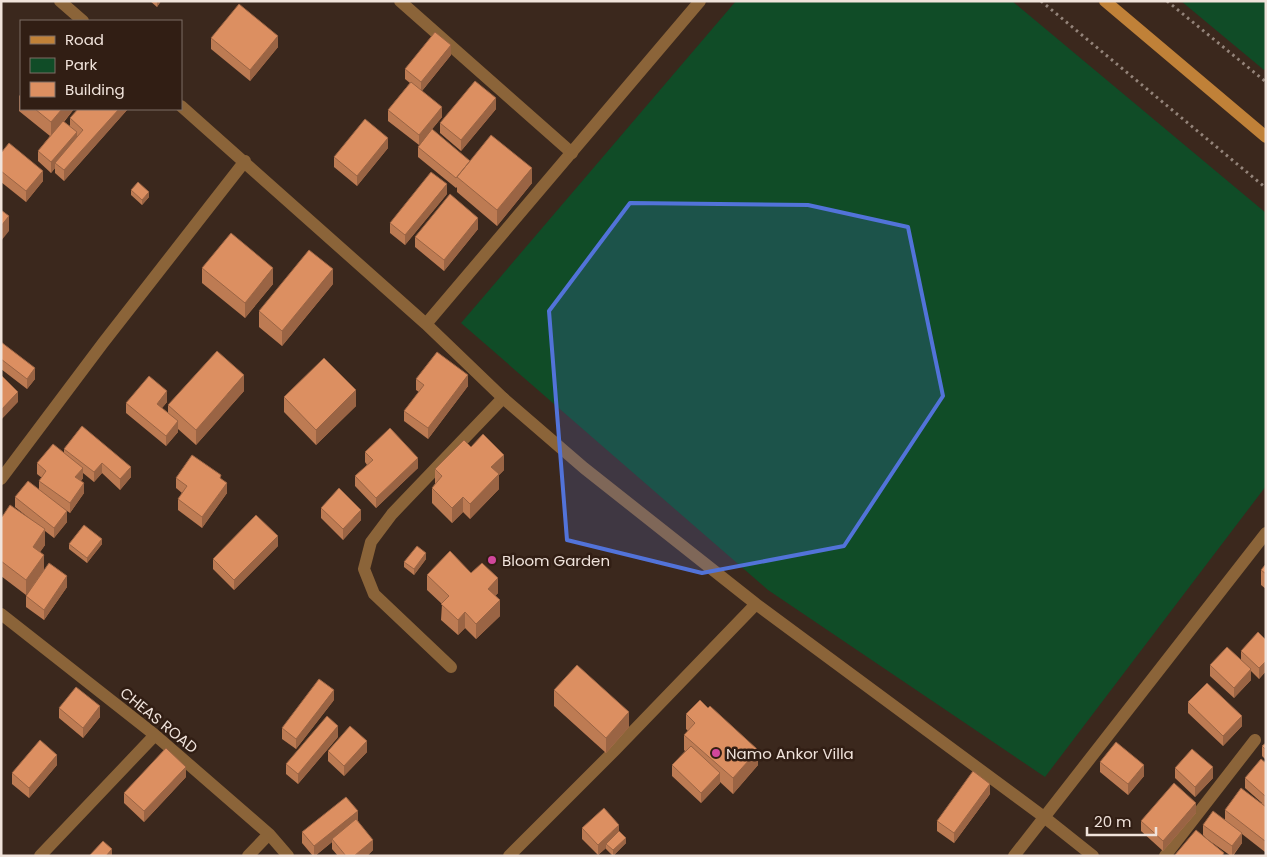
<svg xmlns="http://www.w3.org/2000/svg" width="1267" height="857" viewBox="0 0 1267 857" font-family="Poppins,sans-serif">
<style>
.green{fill:#104c27}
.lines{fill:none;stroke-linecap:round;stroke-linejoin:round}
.path{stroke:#94847a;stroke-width:3;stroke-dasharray:2.5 4;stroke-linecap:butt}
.lane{stroke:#8b6439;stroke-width:12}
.street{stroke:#8b6439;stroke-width:12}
.secondary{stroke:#c08138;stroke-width:12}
.wall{fill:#bd7b53}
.shaded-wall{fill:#9a6444}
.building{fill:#dc8f61;stroke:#9a6444}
.marked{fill:#5273d9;fill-opacity:0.2;stroke:#5273d9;stroke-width:4;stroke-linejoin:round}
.hotel-dot{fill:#d1479c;stroke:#311e14;stroke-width:2}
.labels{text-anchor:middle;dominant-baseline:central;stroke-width:5;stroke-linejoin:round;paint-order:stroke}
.poi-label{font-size:15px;fill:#f0e3db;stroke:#311e14;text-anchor:start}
.street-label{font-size:15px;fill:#f0e3db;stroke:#311e14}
</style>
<rect width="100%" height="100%" fill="#3b281d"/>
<path class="green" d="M736 1H1012L1266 213V486L1045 777 768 590 461 323Z
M1181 1H1266V67L1264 70Z"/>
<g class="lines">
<path class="path" d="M1041 1 1266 188
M1167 1 1266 82"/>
<path class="lane" d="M400 1 572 153
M451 667 374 594 364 569 371 542 392 514 503 398"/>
<path class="street" d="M60 1 83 21
M181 106 426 324 503 398 584 468 756 604 1044 817 1093 856
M426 324 700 1
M1 479 103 343 245 161
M1 614 155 735 269 834 248 856
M269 834 288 856
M40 856 155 735
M509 856 615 750 756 604
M1014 856 1266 533
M1165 856 1255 740"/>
<path class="secondary" d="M1105 1 1266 137"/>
</g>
<path class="wall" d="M150 1H161L157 7Z
M211 38 278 47 250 81 211 49Z
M451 55 422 91 442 117 419 145 388 121V110L410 83 405 79V69Z
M21 94V109H74L64 122 70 126V118L127 109V110L64 181 55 173V168L51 173 38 161V151L50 136 19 111V96Z
M496 109 461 151 440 133V123Z
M418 147 470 161 532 183 497 226 457 192V187L456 188 418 157Z
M388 148 357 186 334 167V157Z
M1 153 43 181 26 202 1 182Z
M131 190 149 197 142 205 131 195Z
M447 194 405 245 390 233V223Z
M478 229 444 271 415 247V237Z
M202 268 273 284 245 318 202 283Z
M333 284 282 346 259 327V311Z
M1 342 35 379 27 389 1 369Z
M416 379 468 386 428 439 404 421V411L419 392 416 390Z
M244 391 196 445 178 429V432L166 446 126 413V403L167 402 162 408 168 413V405Z
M284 397 356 406 316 445 284 412Z
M82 426 131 477 120 490 102 473 94 482 83 473V478L81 481 84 493 70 513 60 506 67 522 54 538 45 531V545L40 552 44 569 67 587 44 620 26 607V596L35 583 26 595 1 576V516L34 522 15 507V497L39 490V481L42 478 37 474V463L64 453V449Z
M471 447 504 470 499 475V489L470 519 463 512 452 523 432 503V488L435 484V469Z
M365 452 418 468 376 508 355 486V476L367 465 365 462Z
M176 478 221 479 227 493 202 528 178 510V499L182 493 176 488Z
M321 508 361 520 343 540 321 518Z
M69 544H102L87 563 69 549Z
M278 546 234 590 213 569V559Z
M426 559 414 575 404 567V562Z
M1266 564V589L1261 585V570Z
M471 573 498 593 495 596 500 616 476 639 465 628 458 635 441 620 442 604 427 590V575Z
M1266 640V671L1259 679 1251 671V680L1234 698 1210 676V665L1241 660V651Z
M554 690 629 727 606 753 554 706Z
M334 700 296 749 282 739V728Z
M1188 702 1242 726 1223 746 1188 713Z
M59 708 100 717 83 738 59 718Z
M686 714 758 765 733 794 720 782V783L701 803 672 776V765L685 751 684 750V735L688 731 686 729Z
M338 737 298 784 286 774V764Z
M1266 743V760L1262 756V746Z
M328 751 367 752 344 776 328 761Z
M1100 762 1144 776 1128 795 1100 772Z
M1266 763 1265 806 1266 807V850L1265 852 1242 834V843L1233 856H1231L1207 839 1224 856 1203 835V825L1225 820V810L1262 803 1245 788V778Z
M57 765 29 798 12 784V773Z
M1175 768 1213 778 1195 797 1175 778Z
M186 777 144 822 124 803V793Z
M990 794 954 843 937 831V821Z
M1196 813 1163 851 1141 831V821Z
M358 821 373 850 367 856H338L332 849V842L315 856H313L302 843V832Z
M582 828 619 832 626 843 613 856 606 849V848L598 855 582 839Z"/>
<path class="shaded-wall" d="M157 1H161L157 7Z
M278 36V47L250 81V70Z
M451 45V55L421 92V82Z
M496 98V109L461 151V140Z
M442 107V117L419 145V135Z
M62 109H74L51 137V122Z
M119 109H127V110L64 181V170Z
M77 132V143L55 163V168L51 173V162Z
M388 138V148L357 186V176Z
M532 168V183L497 226V210Z
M43 171V181L26 202V191Z
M447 184V194L405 245V235Z
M149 192V197L142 205V200Z
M9 216V231L1 241V226Z
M478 218V229L444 271V260Z
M273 268V284L245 318V303Z
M333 269V284L282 346V331Z
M35 368V379L27 389V379Z
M244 375V391L196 445V430Z
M468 375V386L428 439V428Z
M356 390V406L316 445V430Z
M167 391V402L157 414V404Z
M18 392V402L1 420V410Z
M178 421V432L166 446V436Z
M504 455V470L499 475V489L470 519V504L491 467Z
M418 458V468L376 508V498Z
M102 463V473L94 482V472Z
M131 467V477L120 490V479Z
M83 468V478L75 488V477Z
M84 483V493L70 513V503Z
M227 483V493L202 528V517Z
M463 497V512L452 523V508Z
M361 510V520L343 540V529Z
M67 511V522L54 538V528Z
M45 529V545L33 562V547Z
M278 536V546L234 590V580Z
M102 539V544L87 563V558Z
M426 553V559L414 575V569Z
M44 555V570L26 595V580Z
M67 576V587L44 620V610Z
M498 578V593L488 604V589Z
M500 600V616L476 639V624Z
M465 612V628L458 635V620Z
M1266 661V671L1259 679V668Z
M1251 669V680L1234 698V688Z
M334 690V700L296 749V739Z
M100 706V717L83 738V728Z
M629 712V727L606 753V738Z
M1242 716V726L1223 746V736Z
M338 726V737L298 784V774Z
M367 741V752L344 776V766Z
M758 750V765L733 794V778Z
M57 755V765L29 798V788Z
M1144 765V776L1128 795V784Z
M186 767V777L144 822V811Z
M1213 767V778L1195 797V787Z
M720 773V783L701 803V793Z
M990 784V794L954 843V833Z
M1266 795V805L1265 806V796Z
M1196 803V813L1163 851V841Z
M358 811V821L332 839V842L315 856H314V846Z
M619 825V835L606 844V848L598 855V845Z
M1242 833V843L1232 856V846Z
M626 838V843L613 856V850Z
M373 840V850L367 856H354Z
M1266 840V850L1265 852V841Z
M112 849V856H106Z"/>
<path class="building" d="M239 4 278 36 250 70 211 38Z
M435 32 451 45 421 82 405 69Z
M475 81 496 98 461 140 440 123Z
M411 82 442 107 419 135 388 110Z
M35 109H62L51 122Z
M78 109H119L64 170 55 163 83 130 70 118Z
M365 119 388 138 357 176 334 157Z
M63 121 77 132 51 162 38 151Z
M432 129 470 161 456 178 418 147Z
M491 135 532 168 497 210 457 177Z
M9 143 43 171 26 191 1 171V153Z
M431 172 447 184 405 235 390 223Z
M138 182 149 192 142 200 131 190Z
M450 194 478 218 444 260 415 237Z
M1 210 9 216 1 226Z
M231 233 273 268 245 303 202 268Z
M309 250 333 269 282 331 259 311Z
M1 342 35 368 27 379 1 359Z
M217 351 244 375 196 430 168 405Z
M437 352 468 375 428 428 404 411 424 385 416 379Z
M324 358 356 390 316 430 284 397Z
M1 375 18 392 1 410Z
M149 376 167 391 157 404 178 421 166 436 126 403Z
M82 426 131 467 120 479 102 463 94 472 64 449Z
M390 428 418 458 376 498 355 476 373 460 365 452Z
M483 434 504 455 491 467 499 474 470 504 463 497 452 508 432 488 442 476 435 469 464 440 471 447Z
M53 444 83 468 75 477 84 483 70 503 39 481 46 471 37 463Z
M192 455 221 475 220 478 227 483 202 517 178 499 187 486 176 478Z
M28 481 67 511 54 528 15 497Z
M339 488 361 510 343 529 321 508Z
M10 505 45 529 33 547 44 555 26 580 1 561V516L2 517Z
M256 515 278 536 234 580 213 559Z
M84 525 102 539 87 558 69 544Z
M417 546 426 553 414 569 404 562Z
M450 551 471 573 482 563 498 578 488 589 500 600 476 624 465 612 458 620 441 604 449 596 427 575Z
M49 563 67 576 44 610 26 596Z
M1266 564V574L1261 570Z
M1258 632 1266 640V661L1259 668 1241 651Z
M1227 647 1251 669 1234 688 1210 665Z
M577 665 629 712 606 738 554 690Z
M319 679 334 690 296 739 282 728Z
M1207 683 1242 716 1223 736 1188 702Z
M76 687 100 706 83 728 59 708Z
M700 700 708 708 710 706 758 750 733 778 684 735 695 723 686 714Z
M327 716 338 726 298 774 286 764Z
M350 726 367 741 344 766 328 751Z
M40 740 57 755 29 788 12 773Z
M1116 742 1144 765 1128 784 1100 762Z
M1266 743V750L1262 746Z
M691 746 720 773 701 793 672 765Z
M166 748 186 767 144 811 124 793Z
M1192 749 1213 767 1195 787 1175 768Z
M1261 759 1266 763V795L1265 796 1245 778Z
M973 771 990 784 954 833 937 821Z
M1174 783 1196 803 1163 841 1141 821Z
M1241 788 1266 807V840L1265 841 1225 810Z
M346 797 358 811 314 846 302 832Z
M604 808 619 825 598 845 582 828Z
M1213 811 1242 833 1232 846 1203 825Z
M356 819 373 840 354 856H346L332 839Z
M1196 830 1224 853 1222 856H1174Z
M619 831 626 838 613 850 606 844Z
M103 841 112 849 106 856H89Z"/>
<path class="marked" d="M630 203 808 205 908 227 943 396 844 546 702 573 567 540 549 311Z"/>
<g class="hotel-dot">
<circle cx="492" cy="560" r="5"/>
<circle cx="716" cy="753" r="5"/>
</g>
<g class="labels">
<g class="poi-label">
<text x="502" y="560">Bloom Garden</text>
<text x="726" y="753">Namo Ankor Villa</text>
</g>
<g class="street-label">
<text transform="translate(159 720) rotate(39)">CHEAS ROAD</text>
</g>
</g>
<rect width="1267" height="857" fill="none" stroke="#f0e3db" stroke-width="5"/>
<rect x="20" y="20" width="162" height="90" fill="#311e14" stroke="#7d6d64"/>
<rect x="30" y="36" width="25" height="8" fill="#c08138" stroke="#7d6d64"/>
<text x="65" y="45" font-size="15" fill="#f0e3db">Road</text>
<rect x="30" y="58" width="25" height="15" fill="#104c27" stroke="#7d6d64"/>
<text x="65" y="70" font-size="15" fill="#f0e3db">Park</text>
<rect x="30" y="82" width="25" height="15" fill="#dc8f61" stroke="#7d6d64"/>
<text x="65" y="95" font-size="15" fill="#f0e3db">Building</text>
<path d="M1087 827v8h69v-8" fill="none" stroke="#f0e3db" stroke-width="2.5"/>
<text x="1094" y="827" font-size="15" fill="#f0e3db" stroke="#311e14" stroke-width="4" paint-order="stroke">20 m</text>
</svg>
